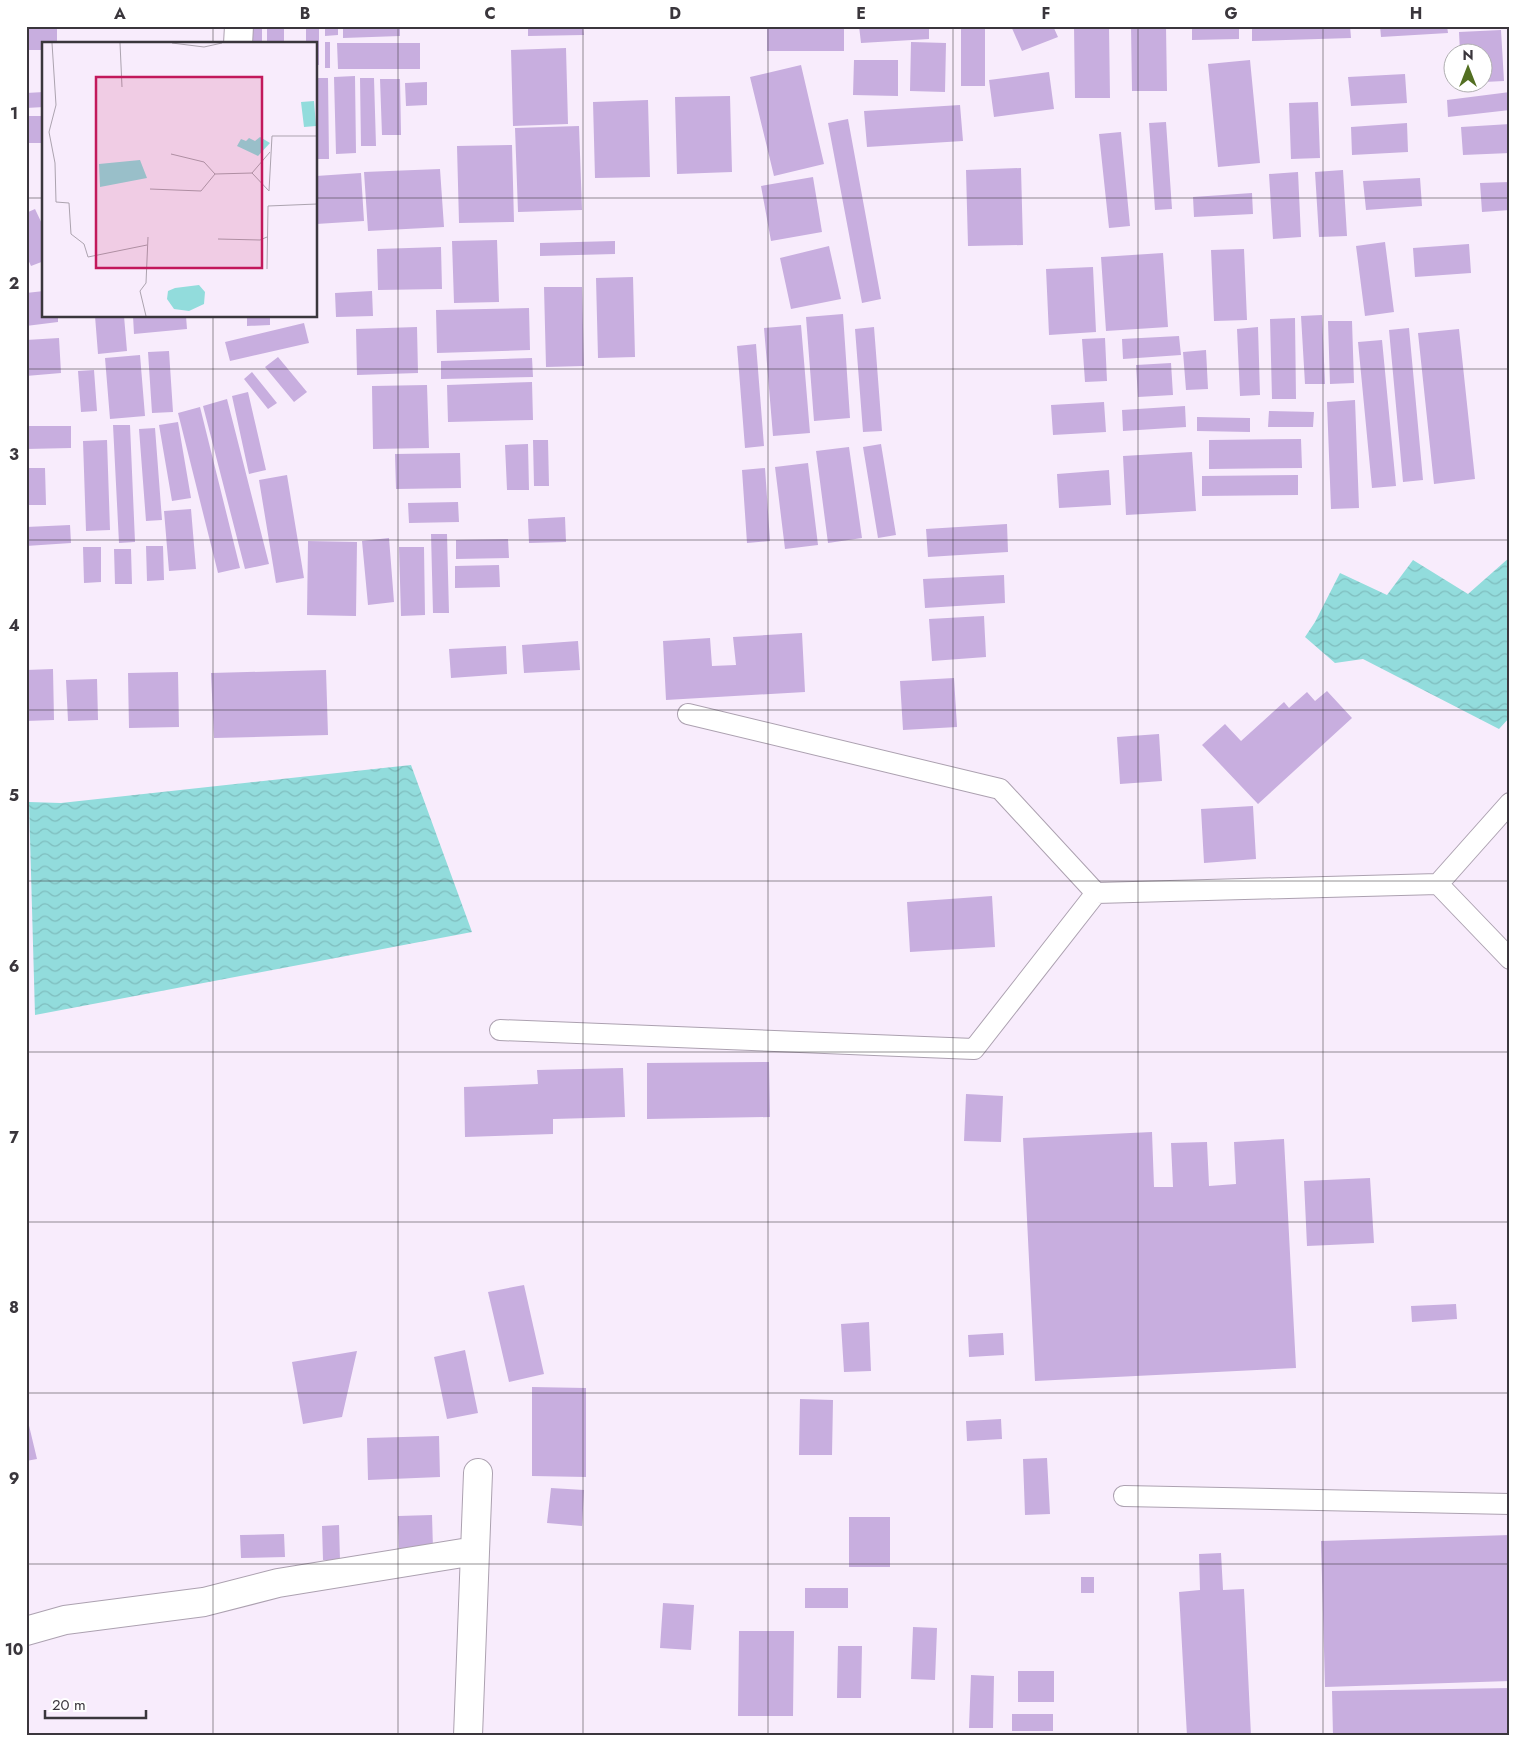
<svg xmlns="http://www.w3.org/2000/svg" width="1536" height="1762" viewBox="0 0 1536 1762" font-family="Jost,sans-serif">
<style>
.water{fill:url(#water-waves)}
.building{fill:#c8aedf}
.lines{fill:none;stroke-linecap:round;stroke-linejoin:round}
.lane-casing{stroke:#aca1b0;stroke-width:22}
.street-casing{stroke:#aca1b0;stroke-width:30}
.lane{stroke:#fff;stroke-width:20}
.street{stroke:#fff;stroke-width:28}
.grid{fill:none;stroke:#3a363c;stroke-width:1;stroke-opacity:0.55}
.inset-road{fill:none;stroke:#aca3af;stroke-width:1}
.view{fill:#c2185b;fill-opacity:0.15;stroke:#c2185b;stroke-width:2.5}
.inset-edge{fill:none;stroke:#3a363c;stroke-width:2.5}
.neatline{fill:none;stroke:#3a363c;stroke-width:2}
.grid-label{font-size:16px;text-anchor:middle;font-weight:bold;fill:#3a363c}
</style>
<defs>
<pattern id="water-waves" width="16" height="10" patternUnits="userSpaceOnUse" patternTransform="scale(1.25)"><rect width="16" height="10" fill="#92dcdc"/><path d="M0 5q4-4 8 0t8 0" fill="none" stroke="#7fbdbe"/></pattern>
</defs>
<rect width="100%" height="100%" fill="#f8ecfc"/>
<path class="water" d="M1510 557V717L1499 729 1363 659 1335 663 1305 637 1315 622 1340 573 1387 595 1413 560 1468 594Z
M411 765 472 932 35 1015 29 802 61 803Z"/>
<path class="building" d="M26 26H57V44H44V50H26Z
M245 26H262V44H245Z
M267 26H284V44H267Z
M306 26H319V65H316V44H306Z
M325 26H338V35L325 36Z
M343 26H400V36L343 38Z
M528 26H583L584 35 528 36Z
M767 26H844V51H767Z
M859 26H929V39L861 43Z
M961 26H985V86H961Z
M1011 26H1053L1058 37 1022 51Z
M1074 26H1109L1110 98H1075Z
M1131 26H1166L1167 91H1132Z
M1192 26H1239V39L1192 40Z
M1252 26H1350L1351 38 1252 41Z
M1380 26H1447L1448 33 1381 37Z
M1501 30 1504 81 1484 82V52H1460L1459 32Z
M325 42H330V68H325Z
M911 42 946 43 945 92 910 91Z
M337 43H420V69H338Z
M566 48 568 124 513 126 511 50Z
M854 60H898V96L853 95Z
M1250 60 1260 163 1218 167 1208 64Z
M801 65 824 164 774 176 750 77Z
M1049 72 1054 109 994 117 989 80Z
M1405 74 1407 103 1351 106 1348 77Z
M355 76 356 153 336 154 334 77Z
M316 78H328L329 159H316Z
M360 78H374L376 146H361Z
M380 79H400L401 135H382Z
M427 82V105L406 106 405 83Z
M44 92V107L26 108V93Z
M1510 92V110L1448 117 1447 100Z
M730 96 732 172 677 174 675 97Z
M648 100 650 177 595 178 593 102Z
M1318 102 1320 158 1291 159 1289 103Z
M960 105 963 141 867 147 864 111Z
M26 116H44V143H26Z
M848 119 881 299 862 303 828 123Z
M1166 122 1172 209 1155 210 1149 123Z
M1407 123 1408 152 1352 155 1351 127Z
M1510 124V153L1463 155 1461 127Z
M579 126 582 210 518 212 515 128Z
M1121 132 1130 226 1109 228 1099 134Z
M512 145 514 222 459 223 457 146Z
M1021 168 1023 245 968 246 966 170Z
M440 169 444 227 368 231 364 172Z
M1343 170 1347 236 1319 237 1315 172Z
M1298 172 1301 237 1273 239 1269 174Z
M361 173 364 221 316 224V176Z
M813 177 822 232 771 241 761 186Z
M1420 178 1422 206 1366 210 1363 181Z
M1510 182V210L1482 212 1480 183Z
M1252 193 1253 214 1194 217 1193 197Z
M35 209 44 228V261L31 266 26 255V213Z
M497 240 499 302 454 303 452 241Z
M615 241V254L540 256V243Z
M1385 242 1394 312 1365 316 1356 246Z
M1469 244 1471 273 1415 277 1413 248Z
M829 246 841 299 791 309 780 258Z
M441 247 442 289 378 290 377 249Z
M1244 249 1247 320 1214 321 1211 250Z
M1163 253 1168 327 1106 331 1101 257Z
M1093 267 1096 332 1049 335 1046 269Z
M633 277 635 357 598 358 596 278Z
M544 287H582L584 366 546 367Z
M44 291V316H58V322L26 326V293Z
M372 291 373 316 336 317 335 293Z
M529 308 530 350 437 353 436 310Z
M843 314 850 418 814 421 806 317Z
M1322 315 1325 384H1305L1301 316Z
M95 316H124L127 351 98 354Z
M133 316H186L187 329 134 334Z
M247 316H270V325L247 326Z
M1295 318 1296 399H1272L1270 319Z
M1328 321H1352L1354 383 1330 384Z
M304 323 309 343 230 361 225 342Z
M801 325 810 433 773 436 764 328Z
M417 327 418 373 357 375 356 329Z
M874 327 882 431 863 432 855 329Z
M1258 327 1260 395 1240 396 1237 329Z
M1409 328 1423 480 1403 482 1389 330Z
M1459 329 1475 479 1434 484 1418 333Z
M1179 336 1181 355 1123 359 1122 339Z
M59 338 61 373 26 376V340Z
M1105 338 1107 381 1085 382 1082 339Z
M1382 340 1396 486 1372 488 1358 342Z
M756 344 764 446 745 448 737 346Z
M1206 350 1208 389 1186 390 1183 352Z
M169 351 173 412 152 413 148 352Z
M140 355 145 416 110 419 105 358Z
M278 357 307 392 294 402 265 367Z
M532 358 533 377 441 379V361Z
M1171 363 1173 395 1138 397 1136 365Z
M94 370 97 411 81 412 78 371Z
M252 372 277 403 268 409 244 379Z
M532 382 533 420 448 422 447 385Z
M427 385 429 448 373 449 372 386Z
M248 392 266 470 249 474 232 396Z
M227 399 269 564 245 569 203 406Z
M1355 400 1359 508 1331 509 1327 402Z
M1104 402 1106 432 1053 435 1051 405Z
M1185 406 1186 427 1123 431 1122 410Z
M200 407 240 568 218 573 178 413Z
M1269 411 1314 412 1313 427H1268Z
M1197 417 1250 418V432L1197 431Z
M178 422 191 498 172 501 159 425Z
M113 425H130L135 542 119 543Z
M26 426H71V448L26 449Z
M155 428 162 520 146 521 139 429Z
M1301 439 1302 468 1209 469V440Z
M107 440 110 530 86 531 83 441Z
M533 440H548L549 486H534Z
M528 444 529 490H507L505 445Z
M881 444 896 535 878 538 863 447Z
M849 447 862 538 828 543 816 451Z
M1192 452 1196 511 1126 515 1123 456Z
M460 453 461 488 396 489 395 454Z
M808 463 818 545 785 549 775 467Z
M26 468H45L46 505H26Z
M765 468 770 541 747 543 742 470Z
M1109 470 1111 505 1059 508 1057 474Z
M287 475 304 578 276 583 259 480Z
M1298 475V495L1202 496V476Z
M458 502 459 522 409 523 408 503Z
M191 509 196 569 169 571 164 511Z
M565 517 566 542 529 543 528 519Z
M1007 524 1008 552 928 557 926 529Z
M70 525 71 543 26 546V527Z
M431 534H447L449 613H433Z
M389 538 394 602 368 605 362 541Z
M508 539 509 558 456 559V540Z
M308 541 357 542 356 616 307 615Z
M146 546H163L164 580 147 581Z
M83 547H101V582L84 583Z
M399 547H424L425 615 401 616Z
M114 549H131L132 584H115Z
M499 565 500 587 455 588V566Z
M1004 575 1005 603 925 608 923 579Z
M984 616 986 657 932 661 929 619Z
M802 633 805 692 666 700 663 641 710 638 712 666 736 665 733 637Z
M578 641 580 670 524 673 522 645Z
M506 646 507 674 451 678 449 649Z
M53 669 54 720 26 721V670Z
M326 670 328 735 214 738 211 673Z
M178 672 179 727 129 728 128 673Z
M954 678 957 727 903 730 900 681Z
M97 679 98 720 68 721 66 680Z
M1327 691 1352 718 1258 804 1202 745 1225 724 1241 741 1284 702 1289 708 1307 692 1315 701Z
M1159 734 1162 781 1120 784 1117 737Z
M1253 806 1256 859 1204 863 1201 809Z
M992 896 995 947 910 952 907 902Z
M769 1062 770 1117 647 1119V1063Z
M623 1068 625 1117 553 1119V1134L465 1137 464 1087 538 1084 537 1070Z
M966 1094 1003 1096 1001 1142 964 1141Z
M1152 1132 1154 1187H1173L1171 1143 1207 1142 1209 1186 1236 1184 1234 1142 1284 1139 1296 1368 1035 1381 1023 1138Z
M1370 1178 1374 1243 1307 1246 1304 1181Z
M524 1285 544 1374 509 1382 488 1292Z
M1456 1304 1457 1319 1412 1322 1411 1306Z
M869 1322 871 1371 844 1372 841 1324Z
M1003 1333 1004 1355 969 1357 968 1335Z
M465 1350 478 1413 447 1419 434 1357Z
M357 1351 342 1417 303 1424 292 1362Z
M532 1387 586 1388V1477L532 1476Z
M800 1399 833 1400 832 1455H799Z
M26 1413 37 1459 26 1461Z
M1001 1419 1002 1439 967 1441 966 1421Z
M439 1436 440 1477 368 1480 367 1438Z
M1047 1458 1050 1514 1025 1515 1023 1459Z
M551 1488 584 1490 582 1526 547 1523Z
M432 1515 433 1549H399L398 1516Z
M849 1517H890V1567H849Z
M339 1525 340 1560H323L322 1526Z
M284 1534 285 1557 241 1558 240 1535Z
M1510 1535V1681L1325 1687 1321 1541Z
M1221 1553 1223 1590 1244 1589 1251 1736H1187L1179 1592 1200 1590 1199 1554Z
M1081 1577H1094V1593H1081Z
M805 1588H848V1608H805Z
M663 1603 694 1605 691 1650 660 1648Z
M913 1627 937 1628 935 1680 911 1679Z
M739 1631H794L793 1716H738Z
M838 1646H862L861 1698H837Z
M1018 1671H1054V1702H1018Z
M971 1675 994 1676 993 1728H969Z
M1510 1688V1736H1333L1332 1691Z
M1012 1714H1053V1731H1012Z"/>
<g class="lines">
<defs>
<path id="lane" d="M688 714 1000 789 1096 893 1438 884 1510 959
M1438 884 1510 803
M500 1030 974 1049 1096 893
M1124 1496 1510 1504"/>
<path id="street" d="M238 44 239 26
M26 1631 65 1620 204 1602 278 1583 475 1551
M468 1736 478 1473"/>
</defs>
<use href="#lane" class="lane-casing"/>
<use href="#street" class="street-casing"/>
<use href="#lane" class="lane"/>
<use href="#street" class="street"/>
</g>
<path class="grid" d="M213 26V44M398 26V1736M583 26V1736M768 26V1736M953 26V1736M1138 26V1736M1323 26V1736M26 198H44M316 198H1510M213 316V1736M26 369H1510M26 540H1510M26 710H1510M26 881H1510M26 1052H1510M26 1222H1510M26 1393H1510M26 1564H1510"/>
<g transform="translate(42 42)">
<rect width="275" height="275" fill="#f8ecfc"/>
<path d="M272 59 274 84 262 85 259 60ZM218 95 228 101 216 114 195 104 199 97 204 99 207 96 213 99ZM98 118 105 136 58 145 57 122ZM157 243 163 250 162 262 147 269 132 267 125 257 126 249 133 246Z" fill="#92dcdc"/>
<path class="inset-road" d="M10 1 14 63 7 90 13 121 14 160 27 161 29 192 42 202 46 215 105 203M78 1 80 45M130 1 162 5 180 1M129 112 162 120 173 132 210 131 227 149 230 94H275M210 131 228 110M108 147 159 149 173 132M176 197 218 198 225 195M225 227 226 164 275 162M104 274 98 249 104 241 106 195"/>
<path class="view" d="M54 35H220V226H54Z"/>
<rect width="275" height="275" class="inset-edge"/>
</g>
<rect width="1536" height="1762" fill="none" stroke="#ffffff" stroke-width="55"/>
<g transform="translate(1468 68)"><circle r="24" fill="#ffffff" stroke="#b0afb1"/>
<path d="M0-4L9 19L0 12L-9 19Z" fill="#536f22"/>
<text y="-8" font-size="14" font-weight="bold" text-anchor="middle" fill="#3a363c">N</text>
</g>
<path d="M45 1710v8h101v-8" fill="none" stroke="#3a363c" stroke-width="2.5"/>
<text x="52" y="1710" font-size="15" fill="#3a363c" stroke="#ffffff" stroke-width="4" paint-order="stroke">20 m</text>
<rect x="28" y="28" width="1480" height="1706" class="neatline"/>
<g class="grid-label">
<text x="120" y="19">A</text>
<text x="305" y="19">B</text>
<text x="490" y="19">C</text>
<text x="675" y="19">D</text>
<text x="861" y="19">E</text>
<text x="1046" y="19">F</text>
<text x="1231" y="19">G</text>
<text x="1416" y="19">H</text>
<text x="14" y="119">1</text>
<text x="14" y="289">2</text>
<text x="14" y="460">3</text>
<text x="14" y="631">4</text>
<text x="14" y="801">5</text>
<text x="14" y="972">6</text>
<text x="14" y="1143">7</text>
<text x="14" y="1313">8</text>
<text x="14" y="1484">9</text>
<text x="14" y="1655">10</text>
</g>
</svg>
